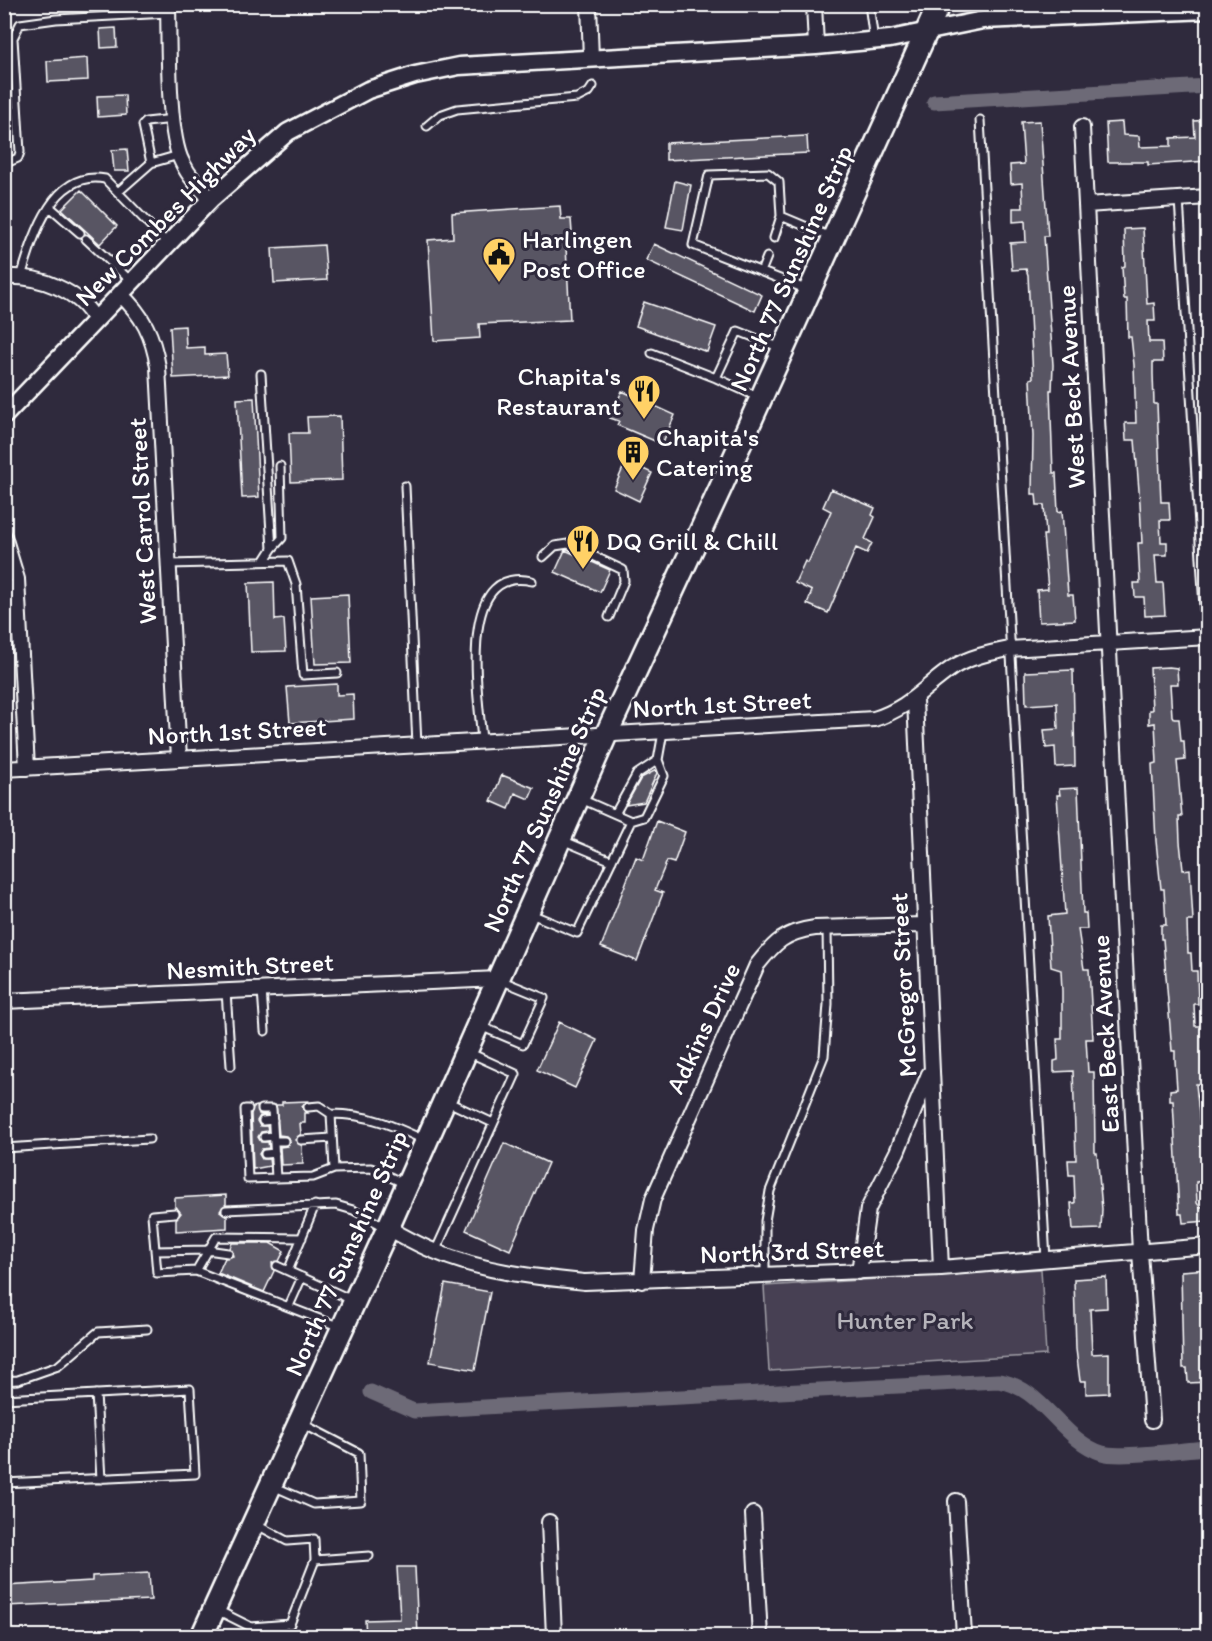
<svg xmlns="http://www.w3.org/2000/svg" width="1212" height="1641" viewBox="0 0 1212 1641" font-family="Itim,sans-serif">
<style>
.green{fill:#464152;stroke:#a2a0a8;stroke-width:1.5}
.lines{fill:none;stroke-linecap:round;stroke-linejoin:round}
.canal{stroke:#6d6a77;stroke-width:15}
.building{fill:#595564;stroke:#fff;stroke-width:1.5}
.service-casing{stroke:#fff;stroke-width:11}
.minor-casing{stroke:#fff;stroke-width:18}
.tertiary-casing{stroke:#fff;stroke-width:21}
.primary-casing{stroke:#fff;stroke-width:26}
.service{stroke:#2f2a3d;stroke-width:7}
.minor{stroke:#2f2a3d;stroke-width:14}
.tertiary{stroke:#2f2a3d;stroke-width:16}
.primary{stroke:#2f2a3d;stroke-width:21}
.labels{text-anchor:middle;dominant-baseline:central;stroke-width:6;stroke-linejoin:round;paint-order:stroke}
.street-label{font-size:26px;fill:#fff;stroke:#2f2a3d}
.poi-label{font-size:26px;fill:#fff;stroke:#2f2a3d;text-anchor:start}
.park-label{font-size:26px;fill:#b5b3ba;stroke:#2f2a3d}
</style>
<rect width="100%" height="100%" fill="#2f2a3d"/>
<filter id="ink" filterUnits="userSpaceOnUse"><feTurbulence type="fractalNoise" baseFrequency=".0167" numOctaves="2"/><feDisplacementMap in="SourceGraphic" scale="12" xChannelSelector="R" yChannelSelector="G"/><feConvolveMatrix kernelMatrix="1 2 1 2 8 2 1 2 1" color-interpolation-filters="sRGB"/></filter>
<g filter="url(#ink)">
<path class="green" d="M1041 1269 1046 1355 769 1371 764 1286Z"/>
<g class="lines">
<path class="canal" d="M934 102 1208 86
M371 1392 414 1411 502 1406 998 1381C1042 1386 1061 1440 1102 1453 1120 1459 1185 1449 1208 1448"/>
</g>
<path class="building" d="M116 28 117 47 101 48 100 29Z
M87 58 88 80 48 82 47 61Z
M125 95 126 115 98 117 97 96Z
M1208 120V161L1148 165V162H1108L1106 123 1122 122 1123 135 1139 136 1140 147 1171 146V138L1195 137 1194 121Z
M1040 121 1048 236H1044L1053 365 1052 390H1050L1053 473H1056L1058 512 1062 511 1068 595H1073L1075 620 1039 622 1037 590 1048 589 1043 535H1046L1044 505H1037L1036 494H1032L1033 436 1030 379 1033 378 1028 275 1026 269 1012 270 1010 243 1026 242 1025 221 1013 222V208H1023L1022 183 1011 184 1010 165 1024 164 1021 122Z
M807 136 808 153 666 160V143Z
M127 149 129 171H114L112 150Z
M675 181 691 185 683 230 666 227Z
M81 190 117 226 100 244 62 209Z
M560 206 561 219H571L573 247H566L570 320 479 324 480 338 434 341 428 240 453 238 452 213Z
M1143 228 1147 304 1154 303 1155 321H1148L1149 342H1162L1163 362H1153V374L1154 404H1157L1161 502H1169L1170 520H1160L1161 542H1167V555H1155L1157 583H1163L1165 615 1145 616 1144 597H1135L1134 583H1140L1138 543H1142L1140 503 1135 440H1126L1125 423H1136L1134 365 1131 337H1128L1127 299H1124L1122 267 1125 266 1124 229Z
M654 244 762 295 755 311 646 260Z
M324 245 327 280 274 283 272 248Z
M644 302 716 327 707 352 636 326Z
M185 326 186 348 205 347V355L226 354 228 375 173 378 170 327Z
M622 391 675 415 662 444 617 425 619 421 610 418Z
M254 398 259 497 242 498 237 399Z
M340 416 342 480 291 482 289 433H308L307 417Z
M626 461 652 473 639 501 614 489Z
M831 489 875 508 872 515 875 517 865 539 872 543 867 553 856 548 828 613 807 604 812 591 795 583 805 561 808 563 831 511 823 507Z
M565 550 610 570 600 592 555 572Z
M274 582 275 620 284 619 286 651 251 652 248 583Z
M348 594 351 663 315 664 311 596Z
M1169 667 1177 668 1178 684H1170L1172 716 1174 719H1179L1181 741H1184L1185 760 1177 761 1182 817H1179L1180 842 1183 870 1190 869 1193 921H1187L1188 953H1191L1192 971H1197L1198 1004H1194L1195 1026H1202L1208 1054V1058H1202L1203 1084H1196L1203 1155H1208V1167H1203L1204 1181 1196 1182 1197 1203 1200 1207 1208 1206V1221L1183 1223 1182 1214H1179L1173 1101H1170V1090L1177 1089 1175 1060V1051H1172L1163 939H1161V925H1166L1164 889H1161L1156 841 1152 764 1157 763 1155 723 1149 724V710H1152L1150 668Z
M1073 670 1075 766 1056 767 1055 747 1046 748 1044 730 1058 729 1057 703 1026 705 1025 672Z
M337 684V695L353 694 354 719 290 723 287 687Z
M656 770 657 773 644 802 626 805 641 778Z
M502 775 534 788 529 799 515 793 509 809 491 801Z
M1078 788 1083 913H1086L1087 929H1078L1084 969H1089L1093 1039H1086L1088 1072H1094L1095 1153H1097L1102 1209 1101 1229 1073 1230 1071 1203H1075L1074 1175H1069L1068 1160H1076L1073 1071 1054 1072V1061L1058 1060 1057 1039H1062V991L1061 970 1051 967 1048 916 1065 914 1057 795H1060L1059 789Z
M657 821 685 832 674 863 667 861 655 890 663 893 637 961 601 947 636 857 643 860Z
M559 1022 597 1040 575 1088 537 1070Z
M308 1101 302 1107 308 1113H305V1123H300L301 1134 295 1140 302 1146 303 1164 281 1165 280 1147 287 1146 290 1140 286 1136 279 1135 276 1105H282V1102Z
M257 1106 259 1114 267 1115 260 1116 257 1121 260 1126H267L268 1131 261 1132 258 1137 261 1142H268L269 1148 262 1149 259 1154 262 1159H269L270 1166 253 1169 251 1114 253 1107Z
M504 1143 548 1163 510 1250 466 1230Z
M226 1195V1204L220 1211 227 1216V1228L176 1231V1219L181 1213 175 1207V1198Z
M232 1243H270L284 1251 279 1261 272 1263 274 1271 264 1292 218 1273 225 1258 233 1256 230 1248Z
M1208 1269V1382L1188 1383 1187 1368H1183L1181 1271Z
M1106 1277 1107 1308 1090 1309 1092 1354 1109 1353V1393L1086 1394V1381H1080L1076 1349 1074 1279Z
M445 1284 490 1292 475 1370 430 1362Z
M397 1567H415L418 1636H366L365 1620 400 1619Z
M149 1573 151 1600 4 1606V1586L92 1581V1576Z"/>
<g class="lines">
<defs>
<path id="service" d="M869 4 874 41
M980 120 1046 1260
M427 126 440 115 457 109 577 98 589 92 593 86
M151 163 143 125 146 122 174 119
M4 164 18 158 20 152 13 38 20 24 56 19 168 13
M118 192 151 163 179 155
M1179 199 1208 673
M50 207 80 233
M774 238 781 216
M86 239 132 282
M761 272 767 257
M21 277C33 238 52 169 105 179L168 244
M808 290 693 245 709 175 768 173 779 182 781 216 831 237
M652 353 716 378 738 331 781 348
M261 374 272 549 265 560
M716 378 758 397
M405 486 417 745
M272 549 282 538 280 466
M543 557 555 546 568 544 623 570 624 581 609 617
M169 564 288 561 296 584 303 675 337 673
M482 741C479 698 455 564 532 581
M581 799 631 821 644 817 664 776 658 760 663 732
M615 814 637 774 658 760
M562 840 612 861
M531 914 577 933 631 821
M262 990 265 1031
M226 991 231 1066
M480 1026 523 1044 544 998 500 980
M446 1101 493 1123
M308 1107 319 1106 331 1114
M248 1109H245L248 1179 276 1178
M262 1109H272L276 1178 313 1177 334 1169
M263 1121 273 1120
M264 1137 273 1136
M301 1140 332 1138
M274 1141H284
M4 1148 149 1139
M265 1154 275 1153
M405 1184 371 1168 334 1169 331 1114C368 1114 392 1125 424 1140
M315 1205 288 1271 352 1300
M226 1210 336 1205 353 1210 385 1227
M175 1213 152 1215 157 1273 196 1271 340 1327
M155 1251 207 1250 228 1253
M435 1252 516 1074 470 1053
M277 1266 288 1271
M196 1271 216 1237 302 1238
M765 1276V1221L770 1191 824 1056 828 1004 827 928
M289 1306 302 1277
M4 1381 18 1380 58 1366 98 1332 147 1329
M96 1394 101 1479
M4 1399 190 1389 195 1474 4 1483
M273 1486 314 1504 361 1501 359 1453 303 1424
M315 1560 369 1556
M217 1610 251 1627 290 1624 315 1560 314 1539 287 1541 255 1524"/>
<path id="minor" d="M168 4C169 41 167 133 182 162 189 177 200 188 211 199
M589 4 591 59
M814 4 816 46
M1082 127 1140 1252 1152 1420
M1086 205 1208 197
M4 277C37 275 81 290 95 321
M120 294C143 315 153 336 158 367L179 758
M4 536 17 579 27 768
M915 700 941 1268
M4 769 874 719C909 708 923 688 952 668 969 657 989 653 1009 649L1208 637
M4 1001 498 979
M388 1228C403 1236 418 1245 434 1251 482 1272 534 1277 585 1282L941 1268 1208 1246
M859 1272 868 1209 897 1152 929 1074
M642 1281 646 1230 653 1199 757 965C775 942 785 932 815 928L923 925
M956 1501 964 1636
M753 1514 760 1636
M549 1522 554 1636"/>
<path id="tertiary" d="M4 416 211 199 288 132 368 90 415 75 459 66 816 46 890 39 983 20 1208 10"/>
<path id="primary" d="M202 1636 388 1228 606 735 720 489 939 4"/>
</defs>
<use href="#service" class="service-casing"/>
<use href="#minor" class="minor-casing"/>
<use href="#tertiary" class="tertiary-casing"/>
<use href="#primary" class="primary-casing"/>
<use href="#service" class="service"/>
<use href="#minor" class="minor"/>
<use href="#tertiary" class="tertiary"/>
<use href="#primary" class="primary"/>
</g>
</g>
<defs>
<symbol id="civic-pin" viewBox="-11 -11 22 30"><path d="M0 17L-7.5 6A9.5 9.5 0 1 1 7.5 6Z" fill="#ffd166" stroke="#2f2a3d"/><path d="M-.6-6.5H3V-4.5H.6V-3L4-1V1h2V6H-6V1h2V-1L-.6-3ZM-1.2 2.5V6h2.4V2.5Z" fill="#111"/></symbol>
<symbol id="restaurant-pin" viewBox="-11 -11 22 30"><path d="M0 17L-7.5 6A9.5 9.5 0 1 1 7.5 6Z" fill="#ffd166" stroke="#2f2a3d"/><path d="M-5-6h1v4h1v-4h1v4h1v-4h1v5L-1.5 .5V6h-2V.5L-5-1ZM5-6V6H3V1.5H1.5Q1.5-4 5-6Z" fill="#111"/></symbol>
<symbol id="building-pin" viewBox="-11 -11 22 30"><path d="M0 17L-7.5 6A9.5 9.5 0 1 1 7.5 6Z" fill="#ffd166" stroke="#2f2a3d"/><path d="M-4-6H4V6H1V3H-1V6H-4ZM-2.5-4.3h1.7v1.8h-1.7ZM.8-4.3h1.7v1.8H.8ZM-2.5-1h1.7V.8h-1.7ZM.8-1h1.7V.8H.8Z" fill="#111"/></symbol>
</defs>
<g fill-rule="evenodd">
<use href="#civic-pin" x="480" y="235" width="38" height="52"/>
<use href="#restaurant-pin" x="625" y="372" width="38" height="52"/>
<use href="#building-pin" x="614" y="433" width="38" height="52"/>
<use href="#restaurant-pin" x="564" y="522" width="38" height="52"/>
</g>
<g class="labels">
<g class="street-label">
<text transform="translate(165 216) rotate(-45)">New Combes Highway</text>
<text transform="translate(791 268) rotate(-66)">North 77 Sunshine Strip</text>
<text transform="translate(1071 387) rotate(-93)">West Beck Avenue</text>
<text transform="translate(142 521) rotate(-93)">West Carrol Street</text>
<text transform="translate(722 704) rotate(-3)">North 1st Street</text>
<text transform="translate(237 731) rotate(-3)">North 1st Street</text>
<text transform="translate(544 809) rotate(-66)">North 77 Sunshine Strip</text>
<text transform="translate(250 966) rotate(-3)">Nesmith Street</text>
<text transform="translate(903 985) rotate(-93)">McGregor Street</text>
<text transform="translate(703 1028) rotate(-65)">Adkins Drive</text>
<text transform="translate(1105 1034) rotate(-93)">East Beck Avenue</text>
<text transform="translate(792 1251) rotate(-2)">North 3rd Street</text>
<text transform="translate(346 1253) rotate(-66)">North 77 Sunshine Strip</text>
</g>
<g class="poi-label">
<text x="522" y="239">Harlingen<tspan x="522" dy="30">Post Office</tspan></text>
<text x="621" y="376" text-anchor="end">Chapita's<tspan x="621" dy="30">Restaurant</tspan></text>
<text x="656" y="437">Chapita's<tspan x="656" dy="30">Catering</tspan></text>
<text x="606" y="541">DQ Grill &amp; Chill</text>
</g>
<g class="park-label">
<text x="905" y="1320">Hunter Park</text>
</g>
</g>
<rect width="1212" height="1641" fill="none" stroke="#2f2a3d" stroke-width="24"/>
<rect x="12" y="12" width="1188" height="1617" fill="none" stroke="#fff" stroke-width="2" filter="url(#ink)"/>
</svg>
